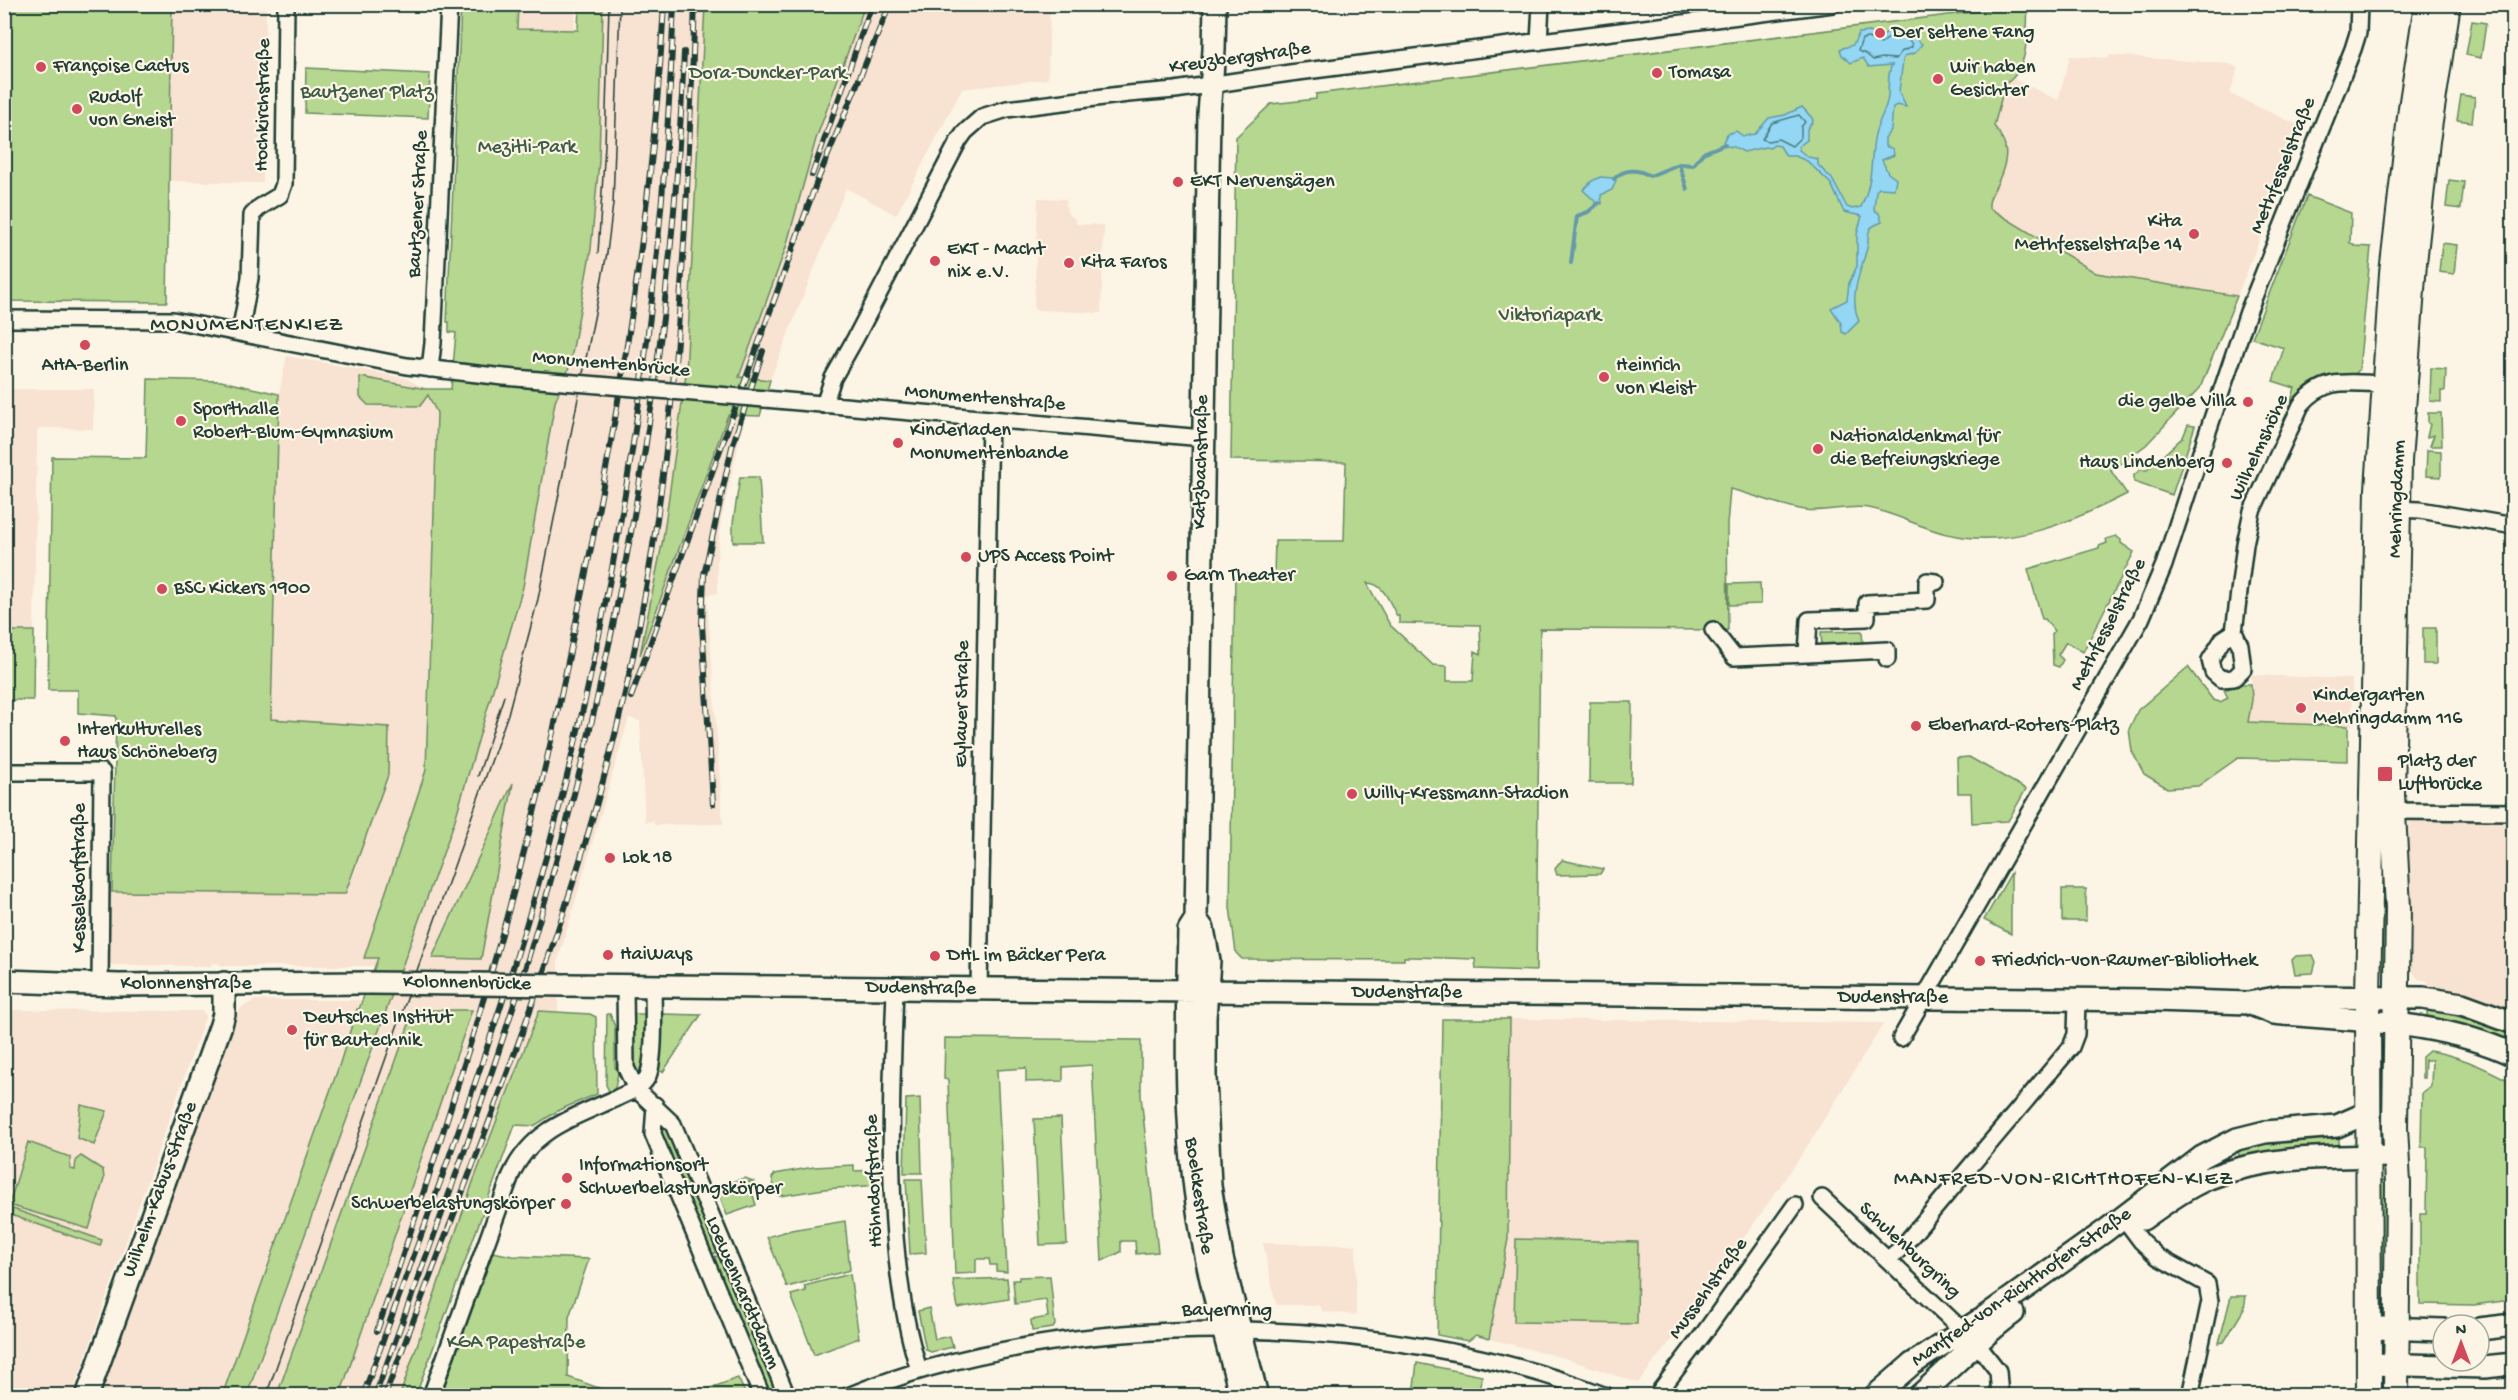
<svg xmlns="http://www.w3.org/2000/svg" width="2518" height="1400" viewBox="0 0 2518 1400" font-family="'Gochi Hand',sans-serif">
<style>
.built{fill:#f8e2d1;fill-rule:evenodd}
.green{fill:#b6d790;stroke:#6a8a62;stroke-width:1.5;fill-rule:evenodd}
.water{fill:#93d7f5;stroke:#6599a8;stroke-width:1.5}
.lines{fill:none;stroke-linecap:round;stroke-linejoin:round}
.shore{stroke:#4d7b81;stroke-width:1.5}
.stream{stroke:#6599a8;stroke-width:4}
.street-casing{stroke:#1f3d34;stroke-width:20}
.secondary-casing{stroke:#1f3d34;stroke-width:26}
.primary-casing{stroke:#1f3d34;stroke-width:28}
.street{stroke:#fcf5e5;stroke-width:15}
.secondary{stroke:#fcf5e5;stroke-width:21}
.primary{stroke:#fcf5e5;stroke-width:24}
.tram{stroke:#1f3d34;stroke-width:1.5}
.rail-casing{stroke:#1f3d34;stroke-width:6}
.rail{stroke:#fcf5e5;stroke-width:4;stroke-dasharray:11;stroke-linecap:butt}
.street-bridge-casing{stroke:#1f3d34;stroke-width:20;stroke-linecap:butt}
.secondary-bridge-casing{stroke:#1f3d34;stroke-width:26;stroke-linecap:butt}
.street-bridge{stroke:#fcf5e5;stroke-width:15}
.secondary-bridge{stroke:#fcf5e5;stroke-width:21}
.poi-dot{fill:#d1495b;stroke:#fcf5e5;stroke-width:2}
.labels{text-anchor:middle;dominant-baseline:central;stroke-width:4.5;stroke-linejoin:round;paint-order:stroke}
.poi-label{font-size:20px;fill:#1f3d34;stroke:#fcf5e5;text-anchor:start}
.street-label{font-size:20px;fill:#1f3d34;stroke:#fcf5e5}
.park-label{font-size:20px;fill:#3d5c46;stroke:#fcf5e5}
.neighbourhood-label{font-size:21px;letter-spacing:1.5px;fill:#1f3d34;stroke:#fcf5e5}
</style>
<rect width="100%" height="100%" fill="#fcf5e5"/>
<filter id="ink" filterUnits="userSpaceOnUse"><feTurbulence type="fractalNoise" baseFrequency=".0167" numOctaves="2"/><feDisplacementMap in="SourceGraphic" scale="12" xChannelSelector="R" yChannelSelector="G"/><feConvolveMatrix kernelMatrix="1 2 1 2 8 2 1 2 1" color-interpolation-filters="sRGB"/></filter>
<g filter="url(#ink)">
<path class="built" d="M172 5H266L263 183 169 181Z
M518 5H576L574 30 516 29Z
M603 5H705L686 374 663 539 642 649 728 415 745 416 721 520 717 561 718 593 707 595 723 824 654 825V821L645 822 640 721 629 718 558 960V1011L416 1395 248 1396 454 823 523 587 555 402 582 304 591 249 599 161ZM512 786 481 958H433Z
M865 5H1050L1048 79 962 89 896 215 846 188 770 380 739 378 786 247 816 139Z
M2109 55 2230 64 2238 68 2230 94 2304 128 2237 296 2096 273 1989 208 1988 201 1998 181 2005 138 1994 126 2005 84 2014 79 2058 100 2070 56 2109 58Z
M1038 198 1066 199 1067 213 1076 220V224L1104 225 1101 313 1034 310Z
M287 356 405 378 426 389 437 413 426 727 428 756 426 770 364 957 378 958 375 966H222L218 963H212L211 966 112 965 107 962 108 892 345 894 389 727 271 720 279 394Z
M4 389H94L93 429 40 428 37 431 34 631H5Z
M2251 675 2352 679V726L2248 722 2252 700Z
M2410 821H2513V1011L2465 992 2428 987V981L2418 979 2411 969H2406L2404 831 2407 830Z
M255 1000H362L357 1010 339 1066 222 1395 96 1396 169 1193 179 1176 235 1018 241 1008Z
M4 1010 202 1011 206 1015 72 1395H5Z
M1510 1019 1884 1023 1803 1153 1688 1318 1638 1383 1564 1358 1490 1339 1508 1239Z
M1263 1243 1356 1245V1315L1324 1312 1318 1305H1276Z"/>
<path class="green" d="M5 4 172 5 167 302 5 301Z
M461 5H518L517 29 578 30 579 5H603L599 161 591 249 570 365 555 402 523 587 454 823 247 1395 222 1396 339 1066 357 1009H359L378 958H364L426 770 437 413 428 395 420 406 368 405 360 397V377L426 389H451L456 333 449 332V322H447Z
M705 5H865L816 139 786 247 739 377 770 380 760 416 728 415 640 655 663 539 686 374Z
M2028 5C2026 31 2031 69 2005 84L1994 126C2010 145 2008 160 1998 182 1994 191 1988 198 1989 208L2096 273 2237 296 2200 388 2146 445 2111 471 2127 494C2072 522 2010 549 1947 534 1921 528 1895 513 1869 508 1849 504 1826 513 1805 510 1780 506 1755 495 1730 489L1727 525 1728 630 1540 629 1536 971 1476 969 1475 959 1414 957H1404V960L1242 959 1236 953 1230 907 1235 574 1274 575 1275 541H1344L1346 462 1231 460 1236 137 1271 104 1316 99V94ZM1367 583C1384 583 1389 602 1397 616H1399V623L1480 625 1481 654 1475 651 1473 681H1447V666L1433 665 1390 625Z
M2472 21 2486 23 2481 58 2466 55Z
M306 68 430 74 428 118 305 113Z
M2461 95 2475 97 2472 122 2457 120Z
M2449 180 2464 182 2461 209 2446 207Z
M2307 196 2351 213 2350 243 2354 244V246L2371 247 2359 370 2355 374C2329 375 2309 379 2294 402L2291 401 2295 388 2273 381 2284 348 2252 338Z
M2442 243 2457 245 2454 274 2439 272Z
M2431 368 2446 369 2445 391H2441V402L2430 401Z
M148 379 221 381 279 394 271 719 389 727 388 775 345 894 112 892 116 716 78 713V690H48L52 457 146 458Z
M2428 413H2441L2442 446H2430L2434 435 2427 437 2430 424 2428 423Z
M2188 425 2195 426 2172 495 2134 482V475L2140 470H2147L2183 437Z
M2427 450 2441 451V477L2426 476Z
M740 477H759L763 542H733V523Z
M2116 536 2121 540V543L2134 552 2083 652 2066 642 2058 655 2063 660 2059 667 2053 665 2052 634 2054 631 2045 619H2042L2028 569 2099 548V546L2107 543 2106 539Z
M1760 583 1761 604 1729 605V584Z
M2423 628H2436V664H2423Z
M5 631H34L33 700H5Z
M1862 631 1863 647 1822 649 1821 632Z
M2188 667 2213 700 2220 702 2228 698 2224 690 2242 684H2251L2252 700 2248 722 2348 726V761L2238 758 2198 786 2167 788 2144 774 2132 751 2129 729 2138 710Z
M1590 702H1632L1631 783H1589Z
M1969 757 2026 789 2008 821 1972 823 1971 793H1958L1957 758Z
M513 783 481 959 432 958Z
M2381 827H2386L2389 967 2379 968Z
M1562 860 1603 869 1600 874 1557 875 1555 869Z
M2011 873V934L1984 920Z
M2062 889H2086V921H2062Z
M2313 955 2316 962 2313 973 2295 974 2292 960 2296 956Z
M414 1010H472L340 1395H277Z
M2427 1010C2458 1015 2485 1023 2513 1035V1045L2427 1019Z
M539 1011 590 1014 596 1017 597 1094 559 1110 534 1126 515 1125 416 1395H400L473 1182Z
M607 1014H610L615 1027V1068H619L615 1088 611 1095 606 1085Z
M631 1014H645L643 1057 638 1078 633 1063Z
M661 1014 701 1015 663 1072 659 1071Z
M1442 1019H1510L1508 1239 1489 1339 1476 1335 1468 1341 1437 1335Z
M945 1038 1141 1040V1096L1158 1252 1136 1254 1135 1241H1121V1252L1102 1261 1092 1065 1063 1067V1081L1026 1082V1068L997 1070 1007 1272 996 1271V1265H990L989 1259H976V1273L955 1274 948 1080 944 1079Z
M2429 1051C2459 1055 2488 1069 2513 1083L2514 1299 2511 1300 2474 1305 2420 1304V1214H2426L2427 1147H2421L2422 1093 2431 1086 2432 1060H2425L2424 1078H2422V1057Z
M920 1098 922 1173H904L906 1099Z
M81 1105 107 1111 94 1145 77 1138Z
M1061 1118 1067 1244 1040 1245 1034 1119Z
M666 1124 721 1251 709 1255 658 1132Z
M2339 1134V1150L2241 1161 2237 1149 2244 1144Z
M28 1142 70 1157V1169L75 1170 76 1160 81 1156 103 1170 104 1179 89 1229 9 1205Z
M873 1164H881L879 1185 824 1189 780 1196 776 1194 772 1178 775 1174 814 1167 854 1165V1171L873 1170Z
M745 1178 753 1181 749 1182 756 1205 727 1215 716 1186Z
M906 1179H922L926 1253 910 1254Z
M2376 1181H2391V1303H2377Z
M13 1209 102 1240 100 1246 11 1215Z
M845 1221 850 1270 787 1287 767 1237 791 1230Z
M1516 1239 1638 1242 1637 1324 1514 1322Z
M493 1252 512 1256 589 1259 569 1317 568 1377 618 1395H441Z
M722 1254 781 1395H767L710 1259Z
M850 1274 859 1338 814 1355 791 1295 806 1291 804 1286Z
M1050 1276 1055 1325 1053 1328 1032 1331 1031 1320 1048 1317 1046 1300 1015 1304 1013 1280H1019V1277Z
M1007 1278 1009 1299 958 1308 953 1280Z
M2231 1296H2246L2244 1309 2224 1342 2219 1343Z
M929 1308 935 1339 950 1336 953 1347 931 1352 926 1350 918 1311Z
M1417 1363 1482 1376 1478 1395H1413Z
M738 1378 746 1395H697L699 1392Z"/>
<path class="water" d="M1893 30 1906 31 1922 44 1915 53 1905 56 1903 60 1899 92 1906 107 1897 105 1893 107 1891 130 1885 138V146L1893 149 1894 155 1882 160 1888 173 1896 179 1894 189 1879 188 1876 191 1874 210 1879 213 1882 222C1878 224 1873 225 1870 229 1867 235 1869 242 1867 248 1861 272 1848 296 1859 321L1846 334 1842 332 1841 323 1831 308 1847 300 1849 283 1857 266V234L1862 216 1844 212 1831 184 1807 161 1795 156H1786L1780 146 1774 145 1770 148 1765 147 1744 152 1734 147 1726 146 1723 142 1727 134 1736 131 1743 136 1755 134 1769 118 1785 115 1802 107 1812 118 1813 121 1807 129V140L1799 146V150L1808 157 1818 159V165L1832 179 1847 207 1852 209 1861 207C1873 182 1870 166 1874 140 1875 125 1887 111 1888 96 1889 85 1887 73 1892 65L1869 67 1863 58 1851 63 1842 55 1840 49 1853 45 1859 33 1870 32 1880 38 1888 31Z
M1600 177 1613 178 1616 181 1612 190 1601 195 1602 204 1596 202 1583 190 1592 181Z"/>
<g class="lines">
<path class="shore" d="M1891 36 1904 37 1912 44V47L1901 52 1896 59 1882 58 1873 60 1866 54 1858 51 1862 39 1868 38 1881 44Z
M1799 115 1805 122 1801 127V137L1792 146 1778 139 1768 141 1762 139 1772 123Z"/>
<path class="stream" d="M1679 164 1687 189
M1614 179C1624 168 1639 169 1650 176L1679 164 1693 165 1703 153 1725 144
M1571 263 1577 216 1588 212 1599 203"/>
<defs>
<path id="street" d="M1539 42 1541 4
M4 319 173 320 407 366 504 377
M240 333 250 278 252 215 260 207 280 195 284 184 286 4
M430 369 433 343 449 4
M765 399 1203 438
M824 405 833 378 855 339 958 142 965 132 982 117 1007 109 1128 94 1175 90 1290 73 1833 4
M2204 443 2248 312 2353 49 2358 33 2359 4
M2392 509 2420 510 2514 526
M1713 630 1734 657 1807 654
M2234 632 2223 639 2210 660 2213 672 2221 679 2234 678 2243 669 2240 645 2234 632 2245 544 2252 511 2301 405C2325 376 2349 383 2383 384
M1887 659V650L1807 654 1809 620 1867 618V603L1927 600V581L1936 582
M4 772H102L100 984
M2393 811 2514 812
M625 986 626 1068 636 1089 673 1124 787 1396
M895 989C891 1107 883 1257 919 1370
M979 989 990 420
M1901 1038 2141 619 2164 565 2202 449
M655 1105 653 1134 762 1396
M1822 1198 1977 1344 1998 1371 2000 1396
M2123 1217 2141 1241 2158 1257 2207 1284 2210 1301 2190 1396
M1888 1260 1903 1246 2071 1047 2076 1034 2077 1000
M431 1396 511 1175C532 1129 574 1117 617 1098 627 1093 641 1089 647 1078 656 1061 653 1007 653 986
M848 1396C1067 1306 1386 1310 1606 1396
M1656 1396 1704 1333 1795 1205"/>
<path id="secondary" d="M1215 4 1214 50 1209 114 1196 919 1189 930C1187 1022 1184 1113 1197 1204 1206 1269 1224 1333 1241 1396
M1196 919 1203 929 1209 961 1205 1018V1078L1210 1186 1222 1258 1257 1396
M4 981 119 985 368 983
M566 985 2154 1000 2248 1003 2281 997 2423 998 2462 1004 2514 1023
M2248 1003 2274 1013C2355 1021 2439 1020 2514 1055
M2143 1219C2164 1204 2185 1188 2209 1178 2269 1155 2332 1157 2395 1156
M2479 1329 2514 1325
M2370 1332 2381 1328 2443 1330
M2369 1364 2484 1367 2514 1364
M87 1396 221 1025 224 1014V983
M1875 1396 1912 1364 1983 1318 2105 1231 2202 1157 2237 1139 2265 1132 2337 1126 2369 1112
M1919 1396C1950 1369 1980 1337 2013 1313"/>
<path id="primary" d="M2369 1396 2368 996 2378 490 2392 273 2411 108 2427 4
M2396 1396 2398 1184 2395 1127 2398 908 2392 794 2399 461 2414 263 2427 141 2448 4"/>
</defs>
<use href="#street" class="street-casing"/>
<use href="#secondary" class="secondary-casing"/>
<use href="#primary" class="primary-casing"/>
<use href="#street" class="street"/>
<use href="#secondary" class="secondary"/>
<use href="#primary" class="primary"/>
<path class="tram" d="M598 253 605 145 609 4
M478 776 504 696
M266 1396 508 714 538 599 607 253 613 204 620 4"/>
<defs>
<path id="rail" d="M812 175 872 4
M631 697 816 184 890 4
M713 804 702 624 704 575 732 447 763 351
M377 1331C441 1145 500 958 545 767 562 696 575 625 590 553 626 372 654 189 664 4
M363 1396C427 1217 495 1040 546 857 622 579 663 292 674 4
M375 1396C430 1245 488 1095 533 942 619 654 672 353 684 52
M385 1396C471 1163 570 935 625 693 677 466 686 236 695 4"/>
</defs>
<use href="#rail" class="rail-casing"/>
<use href="#rail" class="rail"/>
<defs>
<path id="street-bridge" d="M504 377 765 399"/>
<path id="secondary-bridge" d="M368 983 566 985"/>
</defs>
<use href="#street-bridge" class="street-bridge-casing"/>
<use href="#secondary-bridge" class="secondary-bridge-casing"/>
<use href="#street-bridge" class="street-bridge"/>
<use href="#secondary-bridge" class="secondary-bridge"/>
</g>
</g>
<g class="poi-dot">
<circle cx="1880" cy="33" r="6"/>
<circle cx="41" cy="67" r="6"/>
<circle cx="1657" cy="73" r="6"/>
<circle cx="1938" cy="79" r="6"/>
<circle cx="77" cy="109" r="6"/>
<circle cx="1178" cy="182" r="6"/>
<circle cx="2194" cy="234" r="6"/>
<circle cx="935" cy="261" r="6"/>
<circle cx="1069" cy="263" r="6"/>
<circle cx="85" cy="345" r="6"/>
<circle cx="1604" cy="377" r="6"/>
<circle cx="2248" cy="402" r="6"/>
<circle cx="181" cy="421" r="6"/>
<circle cx="898" cy="443" r="6"/>
<circle cx="1818" cy="449" r="6"/>
<circle cx="2227" cy="463" r="6"/>
<circle cx="966" cy="557" r="6"/>
<circle cx="1172" cy="576" r="6"/>
<circle cx="162" cy="589" r="6"/>
<circle cx="2301" cy="708" r="6"/>
<circle cx="1916" cy="726" r="6"/>
<circle cx="65" cy="741" r="6"/>
<rect x="2377" y="766" width="16" height="16" rx="3"/>
<circle cx="1352" cy="794" r="6"/>
<circle cx="610" cy="858" r="6"/>
<circle cx="608" cy="955" r="6"/>
<circle cx="935" cy="956" r="6"/>
<circle cx="1980" cy="961" r="6"/>
<circle cx="292" cy="1030" r="6"/>
<circle cx="567" cy="1178" r="6"/>
<circle cx="566" cy="1204" r="6"/>
</g>
<g class="labels">
<g class="poi-label">
<text x="1892" y="33">Der seltene Fang</text>
<text x="53" y="67">Françoise Cactus</text>
<text x="1950" y="68">Wir haben<tspan x="1950" dy="23">Gesichter</tspan></text>
<text x="1669" y="73">Tomasa</text>
<text x="89" y="98">Rudolf<tspan x="89" dy="23">von Gneist</tspan></text>
<text x="1190" y="182">EKT Nervensägen</text>
<text x="2182" y="222" text-anchor="end">Kita<tspan x="2182" dy="23">Methfesselstraße 14</tspan></text>
<text x="947" y="250">EKT - Macht<tspan x="947" dy="23">nix e.V.</tspan></text>
<text x="1081" y="263">Kita Faros</text>
<text x="85" y="366" text-anchor="middle">AHA-Berlin</text>
<text x="1616" y="366">Heinrich<tspan x="1616" dy="23">von Kleist</tspan></text>
<text x="2236" y="402" text-anchor="end">die gelbe Villa</text>
<text x="193" y="410">Sporthalle<tspan x="193" dy="23">Robert-Blum-Gymnasium</tspan></text>
<text x="910" y="431">Kinderladen<tspan x="910" dy="23">Monumentenbande</tspan></text>
<text x="1830" y="437">Nationaldenkmal für<tspan x="1830" dy="23">die Befreiungskriege</tspan></text>
<text x="2215" y="463" text-anchor="end">Haus Lindenberg</text>
<text x="978" y="557">UPS Access Point</text>
<text x="1184" y="576">Garn Theater</text>
<text x="174" y="589">BSC Kickers 1900</text>
<text x="2313" y="696">Kindergarten<tspan x="2313" dy="23">Mehringdamm 116</tspan></text>
<text x="1928" y="726">Eberhard-Roters-Platz</text>
<text x="77" y="730">Interkulturelles<tspan x="77" dy="23">Haus Schöneberg</tspan></text>
<text x="2398" y="762">Platz der<tspan x="2398" dy="23">Luftbrücke</tspan></text>
<text x="1364" y="794">Willy-Kressmann-Stadion</text>
<text x="622" y="858">Lok 18</text>
<text x="620" y="955">HaiWays</text>
<text x="947" y="956">DHL im Bäcker Pera</text>
<text x="1992" y="961">Friedrich-von-Raumer-Bibliothek</text>
<text x="304" y="1018">Deutsches Institut<tspan x="304" dy="23">für Bautechnik</tspan></text>
<text x="579" y="1166">Informationsort<tspan x="579" dy="23">Schwerbelastungskörper</tspan></text>
<text x="554" y="1204" text-anchor="end">Schwerbelastungskörper</text>
</g>
<g class="street-label">
<text transform="translate(1240 59) rotate(-8)">Kreuzbergstraße</text>
<text transform="translate(264 105) rotate(-89)">Hochkirchstraße</text>
<text transform="translate(2284 166) rotate(-68)">Methfesselstraße</text>
<text transform="translate(419 204) rotate(-87)">Bautzener Straße</text>
<text transform="translate(611 365) rotate(5)">Monumentenbrücke</text>
<text transform="translate(985 399) rotate(5)">Monumentenstraße</text>
<text transform="translate(2260 448) rotate(-65)">Wilhelmshöhe</text>
<text transform="translate(1202 462) rotate(-89)">Katzbachstraße</text>
<text transform="translate(2398 499) rotate(-88)">Mehringdamm</text>
<text transform="translate(2109 625) rotate(-63)">Methfesselstraße</text>
<text transform="translate(963 704) rotate(-89)">Eylauer Straße</text>
<text transform="translate(80 878) rotate(-90)">Kesselsdorfstraße</text>
<text x="186" y="984">Kolonnenstraße</text>
<text transform="translate(467 984) rotate(1)">Kolonnenbrücke</text>
<text transform="translate(921 989) rotate(1)">Dudenstraße</text>
<text x="1407" y="993">Dudenstraße</text>
<text x="1893" y="998">Dudenstraße</text>
<text transform="translate(875 1181) rotate(-92)">Höhndorfstraße</text>
<text transform="translate(161 1190) rotate(-70)">Wilhelm-Kabus-Straße</text>
<text transform="translate(1198 1196) rotate(82)">Boelckestraße</text>
<text transform="translate(1909 1251) rotate(43)">Schulenburgring</text>
<text transform="translate(2022 1288) rotate(-35)">Manfred-von-Richthofen-Straße</text>
<text transform="translate(1709 1289) rotate(-54)">Mussehlstraße</text>
<text transform="translate(742 1293) rotate(67)">Loewenhardtdamm</text>
<text x="1227" y="1311">Bayernring</text>
</g>
<g class="park-label">
<text x="768" y="74">Dora-Duncker-Park</text>
<text x="367" y="93">Bautzener Platz</text>
<text x="527" y="148">Mezitli-Park</text>
<text x="1550" y="316">Viktoriapark</text>
<text x="516" y="1343">KGA Papestraße</text>
</g>
<g class="neighbourhood-label">
<text x="247" y="326">MONUMENTENKIEZ</text>
<text x="2064" y="1180">MANFRED-VON-RICHTHOFEN-KIEZ</text>
</g>
</g>
<rect width="2518" height="1400" fill="none" stroke="#fcf5e5" stroke-width="24"/>
<rect x="12" y="12" width="2494" height="1376" fill="none" stroke="#1f3d34" stroke-width="2" filter="url(#ink)"/>
<g transform="translate(2461 1343)"><circle r="28" fill="#fcf5e5" stroke="#a4ab9e" stroke-width="1.5"/>
<path d="M0-4.5L10 22L0 15L-10 22Z" fill="#d1495b"/>
<text y="-9" font-size="16" font-weight="bold" text-anchor="middle" fill="#1f3d34">N</text>
</g>
</svg>
